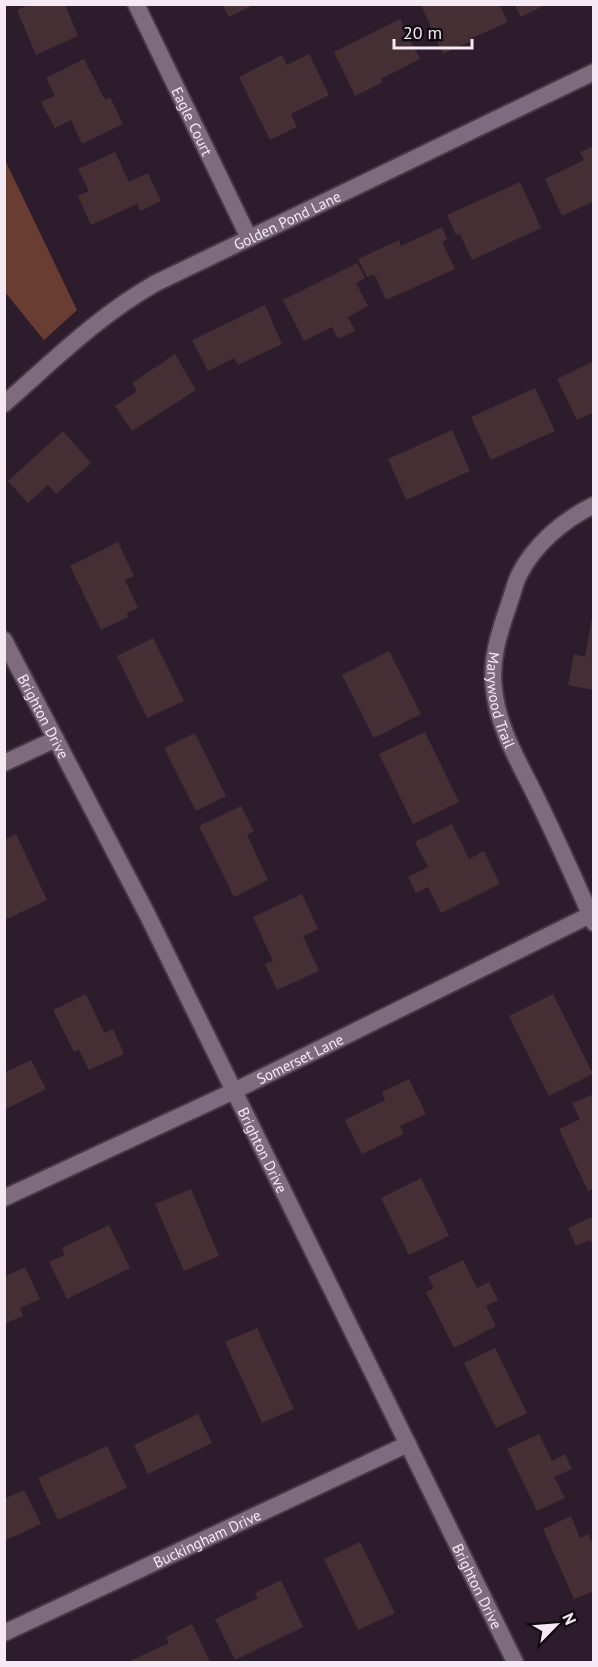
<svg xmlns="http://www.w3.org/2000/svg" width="598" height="1667" viewBox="0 0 598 1667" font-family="'PT Sans',sans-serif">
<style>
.green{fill:#6a3d33}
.building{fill:#452e34}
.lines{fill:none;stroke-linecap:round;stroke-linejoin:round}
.minor-casing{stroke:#463945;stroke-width:20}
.minor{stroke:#7e6b7d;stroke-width:16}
.labels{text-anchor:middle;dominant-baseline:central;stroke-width:5;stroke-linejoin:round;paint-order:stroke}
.street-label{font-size:15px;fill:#f5eaf4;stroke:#110a10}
</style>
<rect width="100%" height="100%" fill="#2d1d2c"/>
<path class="green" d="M4 158 77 310 44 340 5 292Z"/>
<path class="building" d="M30 4H65L78 36 36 55 17 10Z
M222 4H255L229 17Z
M514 4H547L521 17Z
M421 5H500L508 22 470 39 471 41 443 54Z
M400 19 420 59 381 79 383 82 355 96 334 52Z
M309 54 329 95 291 114 297 127 270 140 239 77 282 55 287 65Z
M84 59 105 100 110 97 123 124 82 144 71 120 55 128 41 102 55 96 46 78Z
M594 146V201L562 216 545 179 584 160 580 152Z
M115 152 129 182 148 173 161 201 140 211 137 204 91 225 78 196 89 191 78 169Z
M520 182 541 228 472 260 460 234 456 235 447 215Z
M442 227 447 239 442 242 455 269 386 300 374 274 367 277 358 259 399 240 401 246Z
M357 263 365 278 356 283 368 306 348 317 355 331 338 339 332 327 304 341 283 300Z
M265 305 282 344 238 365 234 358 208 371 192 340Z
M175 354 196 390 132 431 115 406 137 391 132 383Z
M594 361V412L577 420 557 379Z
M535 388 555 431 491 460 471 417Z
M452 430 470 471 406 500 388 459Z
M63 431 91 463 56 494 48 485 28 503 8 481Z
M118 542 134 576 125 580 138 608 127 613 128 617 101 630 70 566Z
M592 617 594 618V690L568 685 574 654 585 657Z
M153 638 184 701 147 718 117 656Z
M389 651 421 714 374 738 342 675Z
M425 732 459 802 413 824 379 754Z
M195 733 226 796 196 811 164 748Z
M241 806 254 831 247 835 268 880 234 897 199 826Z
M452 824 469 859 484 851 500 884 441 913 428 887 416 893 408 877 428 867 415 842Z
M16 834 47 900 7 919 4 914V840Z
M302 894 318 929 303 936 319 971 277 990 265 964 273 961 253 917Z
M86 994 104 1033 113 1029 124 1054 89 1070 79 1050 74 1052 53 1010Z
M553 994 593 1074 549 1096 509 1016Z
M31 1060 46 1089 4 1110V1073Z
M409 1079 426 1114 400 1126 404 1134 362 1154 345 1120 385 1100 382 1092Z
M594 1094V1189L588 1191 559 1129 580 1119 572 1103Z
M421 1178 449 1236 409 1255 381 1198Z
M191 1189 219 1256 184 1271 155 1204Z
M594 1216V1247L590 1240 576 1246 568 1228Z
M109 1225 130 1268 67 1299 49 1262 65 1255 62 1248Z
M463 1260 477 1288 489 1282 498 1300 486 1306 496 1326 454 1348 426 1292 434 1288 428 1277Z
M25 1267 40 1299 20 1308 23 1316 4 1324V1277Z
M257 1328 294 1409 262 1423 225 1342Z
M495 1348 527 1413 496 1428 464 1363Z
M198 1414 212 1443 148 1474 134 1445Z
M539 1434 552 1461 565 1454 572 1469 554 1477 565 1498 537 1511 507 1449Z
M107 1446 127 1488 58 1520 38 1478Z
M24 1490 41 1524 4 1541V1499Z
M571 1516 580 1538 588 1534 594 1546V1591L574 1599 543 1529Z
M360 1542 395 1613 358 1630 324 1559Z
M281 1580 303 1627 235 1660 215 1619 258 1598 255 1593Z
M192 1624 210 1662H128L169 1643 166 1637Z"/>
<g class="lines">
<defs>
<g id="minor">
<path id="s1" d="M136 4 249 238"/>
<path id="s2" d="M4 404C53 361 99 315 156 283L594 72"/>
<path id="s3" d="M594 505C563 520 534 545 519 575 515 583 513 593 510 601 500 631 490 658 494 689 498 730 522 767 539 803 558 842 576 882 594 923"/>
<path id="s4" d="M4 640 147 914 515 1662"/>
<path d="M4 763 56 739"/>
<path id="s5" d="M4 1198 234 1091 594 913"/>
<path id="s6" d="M4 1633 408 1444"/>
</g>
</defs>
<use href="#minor" class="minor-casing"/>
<use href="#minor" class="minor"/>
</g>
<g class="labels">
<g class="street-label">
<text stroke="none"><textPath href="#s1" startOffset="130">Eagle Court</textPath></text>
<text stroke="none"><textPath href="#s2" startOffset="340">Golden Pond Lane</textPath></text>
<text stroke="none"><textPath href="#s3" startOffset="234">Marywood Trail</textPath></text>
<text stroke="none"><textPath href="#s4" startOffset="86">Brighton Drive</textPath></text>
<text stroke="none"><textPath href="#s5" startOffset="327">Somerset Lane</textPath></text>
<text stroke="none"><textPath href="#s4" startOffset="572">Brighton Drive</textPath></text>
<text stroke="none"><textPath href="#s6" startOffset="224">Buckingham Drive</textPath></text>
<text stroke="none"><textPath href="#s4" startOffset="1058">Brighton Drive</textPath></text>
</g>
</g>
<rect width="598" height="1667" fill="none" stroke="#f5eaf4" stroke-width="12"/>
<g transform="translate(556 1625) rotate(65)" stroke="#110a10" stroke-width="4.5" paint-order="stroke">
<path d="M0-4.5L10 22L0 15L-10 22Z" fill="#f5eaf4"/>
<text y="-9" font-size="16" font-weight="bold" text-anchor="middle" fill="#f5eaf4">N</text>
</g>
<path d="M394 39v9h78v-9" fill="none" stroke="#f5eaf4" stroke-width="3"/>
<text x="403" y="39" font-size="18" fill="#f5eaf4" stroke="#110a10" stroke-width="4.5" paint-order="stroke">20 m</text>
</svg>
